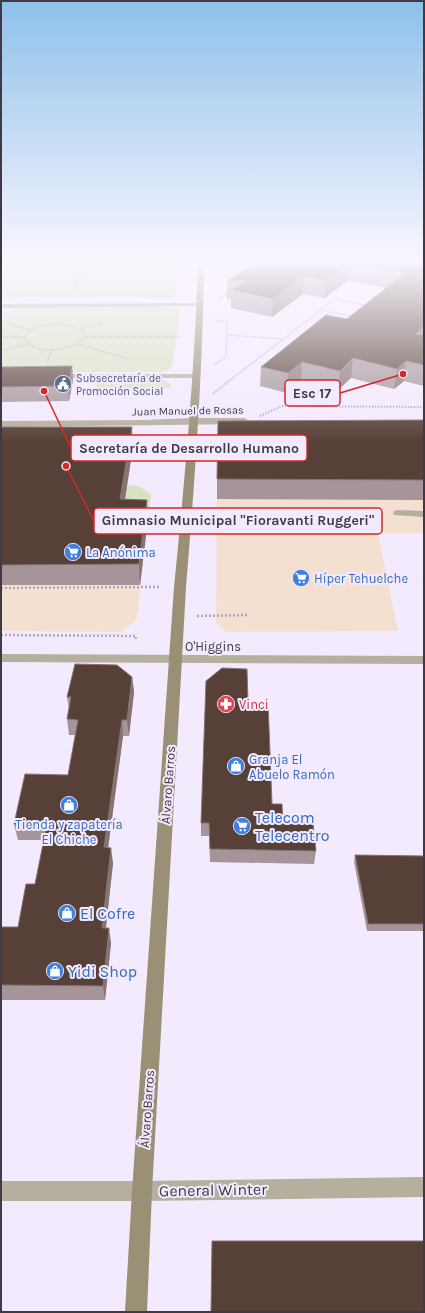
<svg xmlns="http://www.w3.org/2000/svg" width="425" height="1313" viewBox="0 0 425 1313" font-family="Karla,sans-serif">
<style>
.commercial{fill:#f4e0d1}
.green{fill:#d8e2c1}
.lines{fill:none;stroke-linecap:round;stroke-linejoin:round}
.path-far2{stroke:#b1a9b9;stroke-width:1.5;stroke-dasharray:1 1;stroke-linecap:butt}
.path-far1{stroke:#b1a9b9;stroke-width:2;stroke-dasharray:1.5 1.5;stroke-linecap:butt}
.path{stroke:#b1a9b9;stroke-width:2.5;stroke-dasharray:2 2;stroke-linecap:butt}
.lane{fill:#b5af9d;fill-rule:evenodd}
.street{fill:#b5af9d;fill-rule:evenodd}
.secondary{fill:#999075;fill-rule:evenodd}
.wall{fill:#a5959a}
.shaded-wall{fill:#867373}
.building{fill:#574037;stroke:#867373}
.labels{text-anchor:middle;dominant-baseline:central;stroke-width:4;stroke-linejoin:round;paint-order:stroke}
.far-service-label{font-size:11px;fill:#4e5e75;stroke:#f3eafe;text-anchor:start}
.far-street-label{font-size:11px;fill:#3f3a44;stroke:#f3eafe}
.shop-label{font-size:13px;fill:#366cbe;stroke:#f3eafe;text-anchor:start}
.street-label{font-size:13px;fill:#3f3a44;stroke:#f3eafe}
.health-label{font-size:13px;fill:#be3a42;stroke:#f3eafe;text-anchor:start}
.near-shop-label{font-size:16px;fill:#366cbe;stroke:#f3eafe;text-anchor:start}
.near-street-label{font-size:16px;fill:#3f3a44;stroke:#f3eafe}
.leader{fill:none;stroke:#d62828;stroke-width:1.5}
.callout-dot{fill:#d62828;stroke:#f3eafe;stroke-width:1.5}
.callout{fill:#f3eafe;stroke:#d62828;stroke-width:1.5}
.callout-label{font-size:14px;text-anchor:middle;font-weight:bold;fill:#3f3a44}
</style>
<rect width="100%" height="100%" fill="#f3eafe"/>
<path class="commercial" d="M424 439V533L378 534 398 631 227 632 216 623 217 499Z
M148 519 137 619 121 632 1 631V520Z"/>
<path class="green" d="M1 259H178L174 298 1 297Z
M170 307 177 308 180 311 172 366 169 370 159 372H1V314L24 308Z
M79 380H158L166 381 170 384 171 388H96L97 385 79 382Z
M127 485 138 486 151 494 148 519H122Z"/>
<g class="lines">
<path class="path-far2" d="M223 259 228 260 229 283
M74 290 88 259
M218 300 228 293
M321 309 335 299 364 305
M6 323 30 330
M55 324 71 326 85 333V337C69 352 39 356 24 339 30 327 43 325 55 324Z
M81 329 102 323
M227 335 282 339
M1 337H25
M85 337H181
M78 344 128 359
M1 351 27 344
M47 362 52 349
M214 365 226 357 227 323 217 320
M229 381 321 310 350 316 379 294"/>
<path class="path-far1" d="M213 394 230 380
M260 416 282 406 424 407"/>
<path class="path" d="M1 588 160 587
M197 616 247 615
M1 635 136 636 135 641"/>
<path class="lane" d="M200 303 203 305 202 306 1 308V304Z
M53 374H195L199 376 195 378H53Z
M398 510 424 511V517L394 515 393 513 394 511Z"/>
<path class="street" d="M192 418H245L249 421 245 424 1 427V421L144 420Z
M1 654 424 656V664L1 662Z
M424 1177V1197L142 1201H1V1181H142Z"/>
<path class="secondary" d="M198 259H204C203 368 195 478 186 587L152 1191 147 1312H125L132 1191 174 587C185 478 195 368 198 259Z"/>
</g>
<path class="wall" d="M261 259H424V386L404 381 394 389 351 378 338 390 301 382 287 393 260 386 261 367 347 319 386 288 348 280 325 298 303 294 272 317 231 308V299H227V281Z
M72 366 73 380 69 401 1 402V367Z
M424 420V500L217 499V479Z
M1 427 133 446 125 499 148 519 140 585H1Z
M132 677 134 692 129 736H123L108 848 113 863 106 928 111 943 105 1000H1V927H18L35 884 44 840H18L14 824 68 775 76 735H69L67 719 69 710 67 697Z
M272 804 283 824 316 851 314 864 210 862 209 836H201V823Z
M355 855 424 856V931H367L354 862Z"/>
<path class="shaded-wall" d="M349 263 348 280 325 298 326 281Z
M304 276 303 294 272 317 273 299Z
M424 326V341L416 334Z
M353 358 351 378 338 390 340 371Z
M406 361 404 381 394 389 397 369Z
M302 362 301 382 287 393 288 373Z
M72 366 73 380 69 401 68 386Z
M132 427 133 446 122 519 120 499Z
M147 500 148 519 140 585 139 564Z
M132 677 134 692 129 736 127 720Z
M122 720 123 736 106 863 104 847Z
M111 848 113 863 104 943 102 928Z
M109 928 111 943 105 1000 103 986Z"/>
<path class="building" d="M261 259H424V326L416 334 424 335V365L406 361 397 369 353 358 340 371 302 362 288 373 261 367 326 315 347 319 405 273 349 263 326 281 304 276 273 299 231 290 247 281H227Z
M72 366 68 386 1 387V367Z
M424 420V480L217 479 218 421Z
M1 427H132L120 499 147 500 139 564 1 565Z
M75 664 117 665 132 677 127 720H122L104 847 111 848 102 928H109L103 986 1 985V927H18L26 884H35L47 824H14L25 774 68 775 78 720 67 719 71 697H67Z
M222 668 247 669 248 702H268L272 804H282L283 824H313L316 851 210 849 209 823H201L206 681Z
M355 855 424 856V924H368Z
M212 1241H424V1312H211Z"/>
<linearGradient id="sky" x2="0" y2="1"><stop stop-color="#8ec0ea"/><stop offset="0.59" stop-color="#faf6ff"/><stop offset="1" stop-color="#faf6ff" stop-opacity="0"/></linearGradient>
<rect width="425" height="442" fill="url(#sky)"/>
<defs>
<symbol id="civic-disc" viewBox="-11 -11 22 22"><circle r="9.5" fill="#5c6f8a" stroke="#f3eafe"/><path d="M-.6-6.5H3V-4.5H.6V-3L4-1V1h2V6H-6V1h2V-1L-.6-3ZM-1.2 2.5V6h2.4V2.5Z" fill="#fff"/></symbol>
<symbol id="supermarket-disc" viewBox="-11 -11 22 22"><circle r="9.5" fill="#3f7fe0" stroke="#f3eafe"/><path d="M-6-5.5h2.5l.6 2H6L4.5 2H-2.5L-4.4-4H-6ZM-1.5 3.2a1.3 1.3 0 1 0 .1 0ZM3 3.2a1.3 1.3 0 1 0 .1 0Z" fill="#fff"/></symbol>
<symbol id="pharmacy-disc" viewBox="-11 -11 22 22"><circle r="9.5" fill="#e0444e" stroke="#f3eafe"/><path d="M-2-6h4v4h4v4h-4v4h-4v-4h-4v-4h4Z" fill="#fff"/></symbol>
<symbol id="shop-disc" viewBox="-11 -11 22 22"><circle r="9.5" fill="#3f7fe0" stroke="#f3eafe"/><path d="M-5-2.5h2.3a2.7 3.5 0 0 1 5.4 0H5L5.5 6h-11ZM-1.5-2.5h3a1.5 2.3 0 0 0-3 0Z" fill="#fff"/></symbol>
</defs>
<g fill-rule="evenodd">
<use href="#civic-disc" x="53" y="374" width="20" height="20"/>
<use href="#supermarket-disc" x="63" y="542" width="20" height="20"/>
<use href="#supermarket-disc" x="291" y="568" width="20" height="20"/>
<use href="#pharmacy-disc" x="216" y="694" width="20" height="20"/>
<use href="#shop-disc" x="226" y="756" width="20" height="20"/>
<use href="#shop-disc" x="59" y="795" width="20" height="20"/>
<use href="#supermarket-disc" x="232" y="816" width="20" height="20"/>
<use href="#shop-disc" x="57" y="903" width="20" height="20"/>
<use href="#shop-disc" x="45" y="961" width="20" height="20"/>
</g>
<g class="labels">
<g class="far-service-label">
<text x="76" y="378">Subsecretaría de<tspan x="76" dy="13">Promoción Social</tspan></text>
</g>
<g class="far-street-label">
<text transform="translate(188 411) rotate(-1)">Juan Manuel de Rosas</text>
</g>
<g class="shop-label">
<text x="86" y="552">La Anónima</text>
<text x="314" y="578">Híper Tehuelche</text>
<text x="249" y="759">Granja El<tspan x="249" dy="15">Abuelo Ramón</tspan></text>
<text x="69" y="824" text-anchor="middle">Tienda y zapatería<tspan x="69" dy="15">El Chiche</tspan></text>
</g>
<g class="street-label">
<text x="213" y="646">O'Higgins</text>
<text transform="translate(168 785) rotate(-86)">Álvaro Barros</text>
<text transform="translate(147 1109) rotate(-86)">Álvaro Barros</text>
</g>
<g class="health-label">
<text x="239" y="704">Vinci</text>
</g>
<g class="near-shop-label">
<text x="255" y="817">Telecom<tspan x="255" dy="18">Telecentro</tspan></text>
<text x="80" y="913">El Cofre</text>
<text x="68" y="971">Yidi Shop</text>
</g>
<g class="near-street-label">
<text transform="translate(213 1190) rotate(-1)">General Winter</text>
</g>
</g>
<path class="leader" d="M403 374L340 393M44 391L71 448M66 466L94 521"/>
<g class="callout-dot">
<circle cx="403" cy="374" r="4"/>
<circle cx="44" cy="391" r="4"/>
<circle cx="66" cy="466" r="4"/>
</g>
<g class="callout">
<rect x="285" y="380" width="55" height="26" rx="4"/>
<rect x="71" y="435" width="236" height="26" rx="4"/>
<rect x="94" y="508" width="288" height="26" rx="4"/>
</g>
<g class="callout-label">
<text x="312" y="398">Esc 17</text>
<text x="189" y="453">Secretaría de Desarrollo Humano</text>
<text x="238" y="525">Gimnasio Municipal "Fioravanti Ruggeri"</text>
</g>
<rect width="425" height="1313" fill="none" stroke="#3f3a44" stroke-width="4"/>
</svg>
